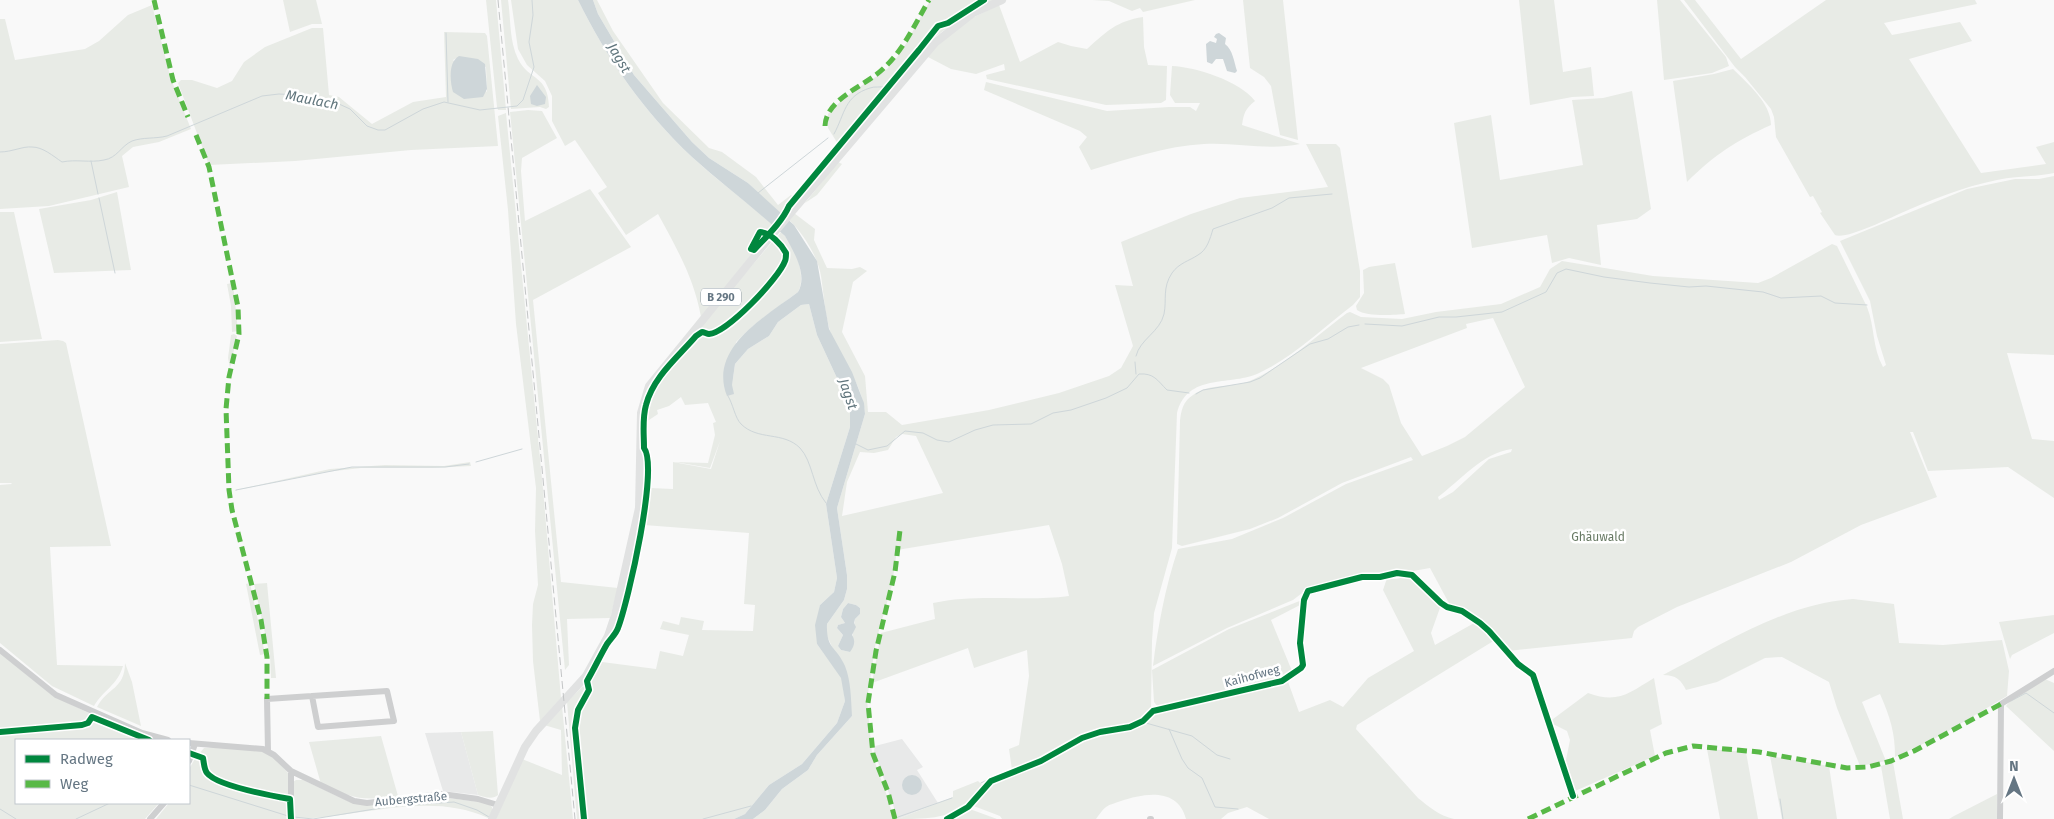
<svg xmlns="http://www.w3.org/2000/svg" width="2054" height="819" viewBox="0 0 2054 819" font-family="'Fira Sans',sans-serif">
<style>
.built{fill:#e8e9e9}
.green{fill:#e8ebe6;fill-rule:evenodd}
.water{fill:#ced6d9}
.lines{fill:none;stroke-linecap:round;stroke-linejoin:round}
.stream{stroke:#ced6d9;stroke-width:1}
.minor{stroke:#cecfd0;stroke-width:6}
.major{stroke:#e1e2e2;stroke-width:8}
.rail{stroke:#c3c5c6;stroke-width:1;stroke-dasharray:8 4;stroke-linecap:butt}
.quiet{stroke:#58b947;stroke-width:5;stroke-dasharray:10 5;stroke-linecap:butt}
.cycleway-casing{stroke:#fff;stroke-width:9}
.cycleway{stroke:#00873e;stroke-width:6}
.labels{text-anchor:middle;dominant-baseline:central;stroke-width:5;stroke-linejoin:round;paint-order:stroke}
.shield{fill:#fff;stroke:#939fa8;stroke-width:1}
.shield-label{font-size:11px;font-weight:bold;fill:#657683}
.park-label{font-size:12px;fill:#687a64;stroke:#fff}
.street-label{font-size:12px;fill:#657683;stroke:#fff}
.water-label{font-size:14px;font-style:italic;fill:#60757c;stroke:#fff}
</style>
<rect width="100%" height="100%" fill="#f9f9f9"/>
<path class="built" d="M461 732 478 795 443 791 425 733Z
M902 739 923 767 917 770 938 803 898 819 874 751 875 746Z"/>
<path class="green" d="M283 0H316L322 24H312L290 32Z
M486 0H496L506 110H498L497 107Z
M501 0H508C511 19 509 41 518 59 529 81 548 74 549 107L546 109 540 107 511 109Z
M511 0H578C607 59 644 112 692 157 718 181 747 202 774 226L769 232H766L768 234 701 317C694 278 677 249 658 214L626 235 598 193 607 187 575 140 565 146 552 121V96L545 81 527 65 518 49Z
M593 0H597L613 31 663 103 709 148 722 152 756 177 778 205 791 195 794 197 782 215 748 183 709 158 692 142 634 75 598 14Z
M931 0H981L933 29 917 51 838 144 828 128V114C839 102 850 93 864 84 871 79 880 75 887 69 907 49 915 23 931 0Z
M986 0H994L962 17 935 37 846 144 842 146 841 145 938 28 948 24Z
M1092 0H1195L1143 12 1140 8 1132 11 1109 1Z
M1243 0H1283L1298 140 1280 135 1271 86 1264 77 1250 68Z
M1519 0H1554L1563 72 1591 67 1594 96 1572 97 1530 105Z
M1657 0H1680L1726 57 1729 66 1712 73 1664 80Z
M1684 0H1695L1741 59 1826 0H1975L1977 4 1884 23 1892 35 1960 22 1972 41 1909 59 1981 173 2046 164 2036 147 2054 142V173C2035 177 2016 176 1997 180 1962 187 1931 200 1899 214 1888 219 1845 240 1835 235L1820 213 1822 212 1813 196 1810 197 1776 137 1774 117 1771 109 1745 77 1735 67Z
M152 5 171 79 191 129 159 142 133 147 122 156 129 187 49 206 0 209V19H5L15 60 85 49 99 41 128 15Z
M999 5 1020 62 1058 42 1071 46 1087 49C1107 31 1117 21 1143 17L1144 47 1148 65 1167 66 1166 100 1161 103 1106 105 987 79 986 75 1005 70 1004 64 976 74 951 69 928 57 929 52 966 21Z
M312 28H323L329 95 339 97 372 124 413 102 446 97 444 32 485 33 487 36 498 146 411 150 295 161 209 165 178 83 181 80H192L217 88 232 81 244 62 265 47ZM459 57 486 67 487 92 453 60Z
M1172 66C1196 67 1240 81 1255 101 1245 109 1244 113 1242 125L1300 144C1268 151 1236 142 1204 144 1166 146 1128 159 1091 170L1079 147 1087 137 1080 131 984 90 986 82 1107 111 1169 107H1190L1196 111 1200 103H1175L1170 95Z
M1733 69C1748 84 1771 103 1771 125 1737 140 1714 155 1687 182L1673 81 1714 74Z
M1632 91 1651 209 1637 219 1597 225 1601 265 1569 258 1552 263 1547 235 1472 248 1454 123 1491 115 1500 180 1583 165 1572 100 1603 98Z
M528 110 542 111 557 138 522 158 521 171 525 221 590 189 631 247 533 300 561 582 618 588 610 618 567 619 569 665 565 670 510 112Z
M506 113 543 489 561 698 540 721 533 661 532 625 533 604 538 585 535 531 536 488 516 324 508 210 498 116Z
M1306 144H1336L1340 148 1360 271V297L1353 305C1324 327 1291 359 1257 374 1228 386 1188 373 1177 413L1172 548 1154 613 1152 641 1151 710 1140 720 1127 726 1102 729 1055 752 1012 770 1009 749 1019 745 1029 676 1027 650 974 668 968 648 872 683 881 633 935 619 933 603C978 593 1024 602 1069 596L1062 564 1049 525 897 550 892 585 876 641 867 700 872 754 886 793 894 819H753L765 810 782 789 808 770 817 755 852 716 835 653 827 636V624L844 600 847 589V575L837 508 865 414C863 385 843 363 832 337 825 318 824 296 821 276 818 257 803 233 789 220L794 213 815 229 814 240 827 268 852 269 860 267 867 271 853 282 842 332 865 376 868 412H886L902 425 989 410 1059 393 1109 376 1121 368 1133 346 1115 285 1133 286 1121 242 1191 214 1240 198 1328 187ZM902 434 916 436 943 493 842 516 847 482 860 452 874 453 888 450 896 437ZM848 603 856 605 860 608V614L855 619 850 652 841 650 838 646 843 635 837 628 838 625 845 623 841 617 843 609Z
M838 162 842 164 817 195 805 203Z
M2054 176V355L2007 353 2032 439 2054 441V498L2008 467 1928 471 1913 432H1910L1937 497 1861 525 1791 562 1677 607 1638 627 1634 631 1632 638 1508 651 1484 624 1472 613 1451 607 1430 568 1306 590 1293 600 1227 628 1153 666C1158 626 1165 588 1178 549L1232 539 1283 518 1346 484 1413 460 1411 457 1342 483 1278 518 1250 529 1182 546 1177 544 1180 421C1181 411 1183 401 1193 395 1211 382 1233 389 1252 380 1287 364 1316 336 1347 313L1350 312 1361 317 1402 319 1436 312 1501 304 1540 287 1550 269 1562 261 1653 276 1758 283 1771 278 1832 244 1837 246 1867 307C1875 327 1872 347 1883 367L1886 365 1877 336 1870 301 1840 241 1967 189 2015 179H2039ZM1493 318 1525 387 1465 437 1447 446 1422 456 1401 423 1389 385 1383 379 1361 368 1467 328 1466 324ZM1512 449 1511 452 1489 459 1453 492 1439 500 1438 497C1461 480 1482 453 1512 449Z
M117 192 131 270 54 273 39 209 91 200Z
M0 212H14L42 339 0 342Z
M781 232C795 244 807 276 798 292L755 324 736 342 732 385 735 364 748 349 769 336 778 322 801 305 809 304 817 335 843 391 850 411V427L826 504 837 578 834 592 820 605 817 644 842 678 845 701 837 723 802 764 769 785 745 814 734 819H585L577 720 579 711 592 688 589 679 602 662 656 669 660 651 683 656 689 635 660 629 663 621 679 625 681 617 704 621 702 630 753 631 755 605 744 604 749 533 644 525 648 461 650 488 673 489V462L711 469 720 441 710 468 675 462 708 463 715 435 713 423 716 422 708 403 685 405 681 397 669 406 657 410 658 414 646 422C639 389 677 359 697 337 703 332 708 336 715 333 733 325 786 277 787 257 788 248 783 244 777 237Z
M773 241 781 247 785 254 784 261C764 287 741 322 708 331L700 326Z
M1395 263 1405 314C1394 315 1366 317 1357 310L1356 306 1364 293 1363 270 1369 267Z
M233 283 238 331 232 332 231 306 227 284Z
M234 334 237 336 230 368 228 358 231 335Z
M58 340 63 341 66 343 111 546 50 547 57 665 123 666C117 686 104 689 94 706L52 686 0 643V485L12 484 11 483H0V344Z
M470 462 471 466 432 468H361L326 472 232 491 330 469 385 465 444 466Z
M1409 576 1441 605 1431 633 1435 645 1476 622 1495 640 1357 725 1356 729 1418 798C1429 807 1440 816 1454 819H1269L1247 807 1228 813 1221 819H1186C1178 787 1144 793 1121 801 1116 803 1110 804 1106 807 1102 810 1099 815 1096 819H1002L1000 816 971 805 986 787 1085 738 1123 730 1157 711 1287 679 1299 712 1330 700 1343 707 1368 678 1414 651 1383 590 1387 578 1396 579Z
M250 583 265 654 260 655 246 584Z
M267 583 276 678H271L270 656 254 584Z
M1853 599 1894 604 1899 643 1943 645 2002 640 2009 671 2007 696 1940 736 1895 757C1895 732 1890 717 1880 694L1862 702 1886 761 1860 766 1837 708 1829 682 1782 657 1765 658 1717 682 1686 690C1681 680 1676 675 1663 675 1724 644 1783 604 1853 599Z
M1302 600V604L1271 620 1292 671 1279 680 1158 707 1154 702 1152 670 1229 629Z
M2054 615V633L2012 655 2010 659 1999 622Z
M0 653 53 696 89 713 88 719 85 721 0 730Z
M125 663 132 682 141 726 97 707C107 688 125 689 125 663Z
M1654 678 1662 724 1650 730 1655 756 1575 791 1565 765 1570 740 1567 731 1549 722 1588 693C1618 704 1629 693 1654 678Z
M2045 679 2054 683V751L2006 706 2010 701Z
M583 686 586 689 574 715 573 726 582 819H577L567 702Z
M562 706 573 819H496L522 759 562 775 561 730 544 725Z
M95 719 143 740H16V803H159L145 819H0V734L83 726 90 724Z
M493 731 498 795C493 800 484 797 478 795L461 732Z
M381 736 398 796C363 801 353 799 321 784L309 742Z
M204 748C223 748 255 744 271 756 277 760 283 767 288 773V796L250 789 212 775 208 771 203 756 199 754Z
M1707 749 1746 752 1758 819H1720Z
M1770 756 1829 766 1837 819H1782Z
M196 757 200 758C203 764 202 770 208 776 220 787 270 795 288 799L289 819H156L169 803H189V769Z
M1893 762 1903 819H1890L1881 766Z
M296 780H303L350 802 441 797 487 803 492 807V811L488 818C427 790 357 819 293 819V782Z
M978 781 982 785C978 791 974 799 968 804 949 819 922 819 898 819L953 797V791Z
M1997 794V819H1949L1954 816Z
M967 808 997 819H949Z"/>
<path class="water" d="M578 0H593L598 14 634 75 692 142 709 158 748 183 794 225 817 261 829 329 852 372 864 403 865 414 837 508 847 575V589L844 600 827 624C826 649 836 646 845 666 851 681 851 699 852 716L817 755 808 770 782 789 765 810 753 819H734L745 814 769 785 802 764 837 723 845 701 841 678 817 644 815 625 820 605 834 592 837 578 826 504 850 427V411L843 391 817 335 809 304 801 305 778 322 769 336 748 349 735 364 732 385 734 394 727 396C708 348 765 317 798 292 808 275 794 252 785 236 755 209 722 184 692 157 644 112 607 59 578 0Z
M1219 33 1226 38 1225 44C1233 50 1234 62 1237 71L1235 73 1227 71 1223 59H1216L1212 64 1207 62 1206 44 1210 41 1216 43 1217 39 1214 37 1216 34Z
M459 56 478 59 485 64 487 89 483 97 464 99 453 92C450 82 448 62 459 56Z
M537 85 546 97 545 104 537 106 531 104 530 96Z
M848 603 856 605 860 608V614L855 619 854 623 856 627 852 635C856 641 854 647 850 652L841 650 838 646 843 635 837 628 838 625 845 623 841 617 843 609Z
M902 785a10 10 0 1 1 20 0a10 10 0 1 1-20 0Z"/>
<g class="lines">
<path class="stream" d="M446 33 448 102
M834 134C845 114 844 96 870 88 875 86 880 88 886 86L914 51
M0 152C12 152 23 146 32 147 43 147 53 156 62 162 76 159 90 163 104 160 117 158 121 146 132 141 143 137 155 139 167 136L262 96 279 94 298 95 339 104 350 109 367 126 378 130H385L423 109 444 102 480 110 517 106 523 100 534 67 529 42 533 15 532 0
M91 161 98 194
M758 193 828 138
M99 198 115 273
M1365 324 1402 326 1439 317H1456L1502 312 1546 292 1557 273 1566 269 1604 277 1650 283 1689 287 1706 286 1763 292 1781 298 1821 296 1835 303 1867 305
M1136 356C1140 339 1160 332 1164 314 1167 300 1162 288 1172 273 1179 263 1189 261 1198 255 1207 250 1210 239 1213 229L1272 208 1289 198 1332 194
M1135 362 1136 374
M1196 394 1203 390 1250 382 1260 378 1310 344 1328 339 1348 327 1359 325
M728 396C733 404 735 418 741 424 758 441 783 431 800 448 813 462 812 486 826 503
M856 444 868 450 887 446 905 431 923 433 937 440 949 442 975 430 993 425 1031 424 1053 413 1071 410 1106 398 1127 388 1139 374C1154 373 1157 380 1167 390L1189 393
M476 462 522 449
M236 490 352 467H445L469 464
M2011 701 2026 693 2054 713
M1146 723 1192 736 1217 755 1230 759
M1169 729 1182 759 1188 768 1202 778 1215 807 1238 809
M981 783 989 779
M189 785 288 816
M1780 799 1783 819
M0 809 16 819
M294 817 313 819 393 806 454 802 477 810 489 817
M898 817 952 798
M76 819 110 803
M703 819 751 806"/>
<path class="minor" d="M0 650 56 695 142 733 168 740
M189 743 263 749 274 755 291 771 354 801 367 803 442 794 478 799 498 805
M268 751 267 699 387 691 394 721 318 727 312 696
M189 761 195 744
M291 771V819
M150 819 164 803
M947 819 968 807 991 781 1041 761 1082 738 1100 732 1130 727 1143 721 1153 711 1282 681 1301 668 1303 665 1300 643 1304 600 1308 591 1362 577H1380L1397 573 1412 575 1441 603 1447 607 1462 611 1480 623 1489 631 1518 664 1533 675 1573 796
M1150 819H1151
M2000 819 2001 704 2054 671"/>
<path class="major" d="M492 819 525 747 536 731 586 676 608 636 615 615 639 508 641 413 649 386 767 241 936 42 973 13 1002 0"/>
<path class="rail" d="M498 0 575 819"/>
<path class="quiet" d="M154 0 173 80 188 117
M825 126C826 98 866 86 884 68 904 49 915 24 929 0
M196 135 209 167 238 307 239 334 229 377 226 409 229 490 232 510 261 620 267 657V699
M895 819 888 792 873 754 868 703 876 651 895 572 900 530
M1528 819 1666 753 1693 746 1759 752 1847 768 1868 767 1891 761 1914 751 2001 704"/>
<defs>
<path id="cycleway" d="M0 732 82 725 88 723 92 717 149 740
M189 753 203 758C204 763 204 769 207 773 217 786 273 796 290 799L291 819
M584 819 575 728 578 710 589 690 587 681C594 669 600 656 607 644 611 638 616 634 618 628 628 602 659 467 644 448 644 434 642 419 646 405 653 377 678 357 696 336L702 332C704 332 707 334 709 334 727 333 779 278 785 261 786 259 786 256 786 253 781 244 771 233 760 232L751 249 754 250C766 237 782 222 789 206L919 50 938 26 948 23 984 0
M947 819 968 807 991 781 1041 761 1082 738 1100 732 1130 727 1143 721 1153 711 1282 681 1301 668 1303 665 1300 643 1304 600 1308 591 1362 577H1380L1397 573 1412 575 1441 603 1447 607 1462 611 1480 623 1489 631 1518 664 1533 675 1573 796"/>
</defs>
<use href="#cycleway" class="cycleway-casing"/>
<use href="#cycleway" class="cycleway"/>
</g>
<g class="labels">
<rect class="shield" x="701" y="288.5" width="40" height="17" rx="4"/>
<g class="shield-label">
<text x="721" y="297">B 290</text>
</g>
<g class="park-label">
<text x="1598" y="537">Ghäuwald</text>
</g>
<g class="street-label">
<text transform="translate(1252 676) rotate(-15)">Kaihofweg</text>
<text transform="translate(411 799) rotate(-5)">Aubergstraße</text>
</g>
<g class="water-label">
<text transform="translate(619 58) rotate(59)">Jagst</text>
<text transform="translate(312 100) rotate(11)">Maulach</text>
<text transform="translate(848 394) rotate(71)">Jagst</text>
</g>
</g>
<rect x="15" y="739" width="175" height="65" fill="#ffffff" stroke="#c1c8cd"/>
<rect x="25" y="755" width="25" height="8" fill="#00873e" stroke="#c1c8cd"/>
<text x="60" y="764" font-size="15" fill="#657683">Radweg</text>
<rect x="25" y="780" width="25" height="8" fill="#58b947" stroke="#c1c8cd"/>
<text x="60" y="789" font-size="15" fill="#657683">Weg</text>
<g transform="translate(2014 779)" stroke="#ffffff" stroke-width="4" paint-order="stroke">
<path d="M0-4L9 19L0 12L-9 19Z" fill="#657683"/>
<text y="-8" font-size="14" font-weight="bold" text-anchor="middle" fill="#657683">N</text>
</g>
</svg>
